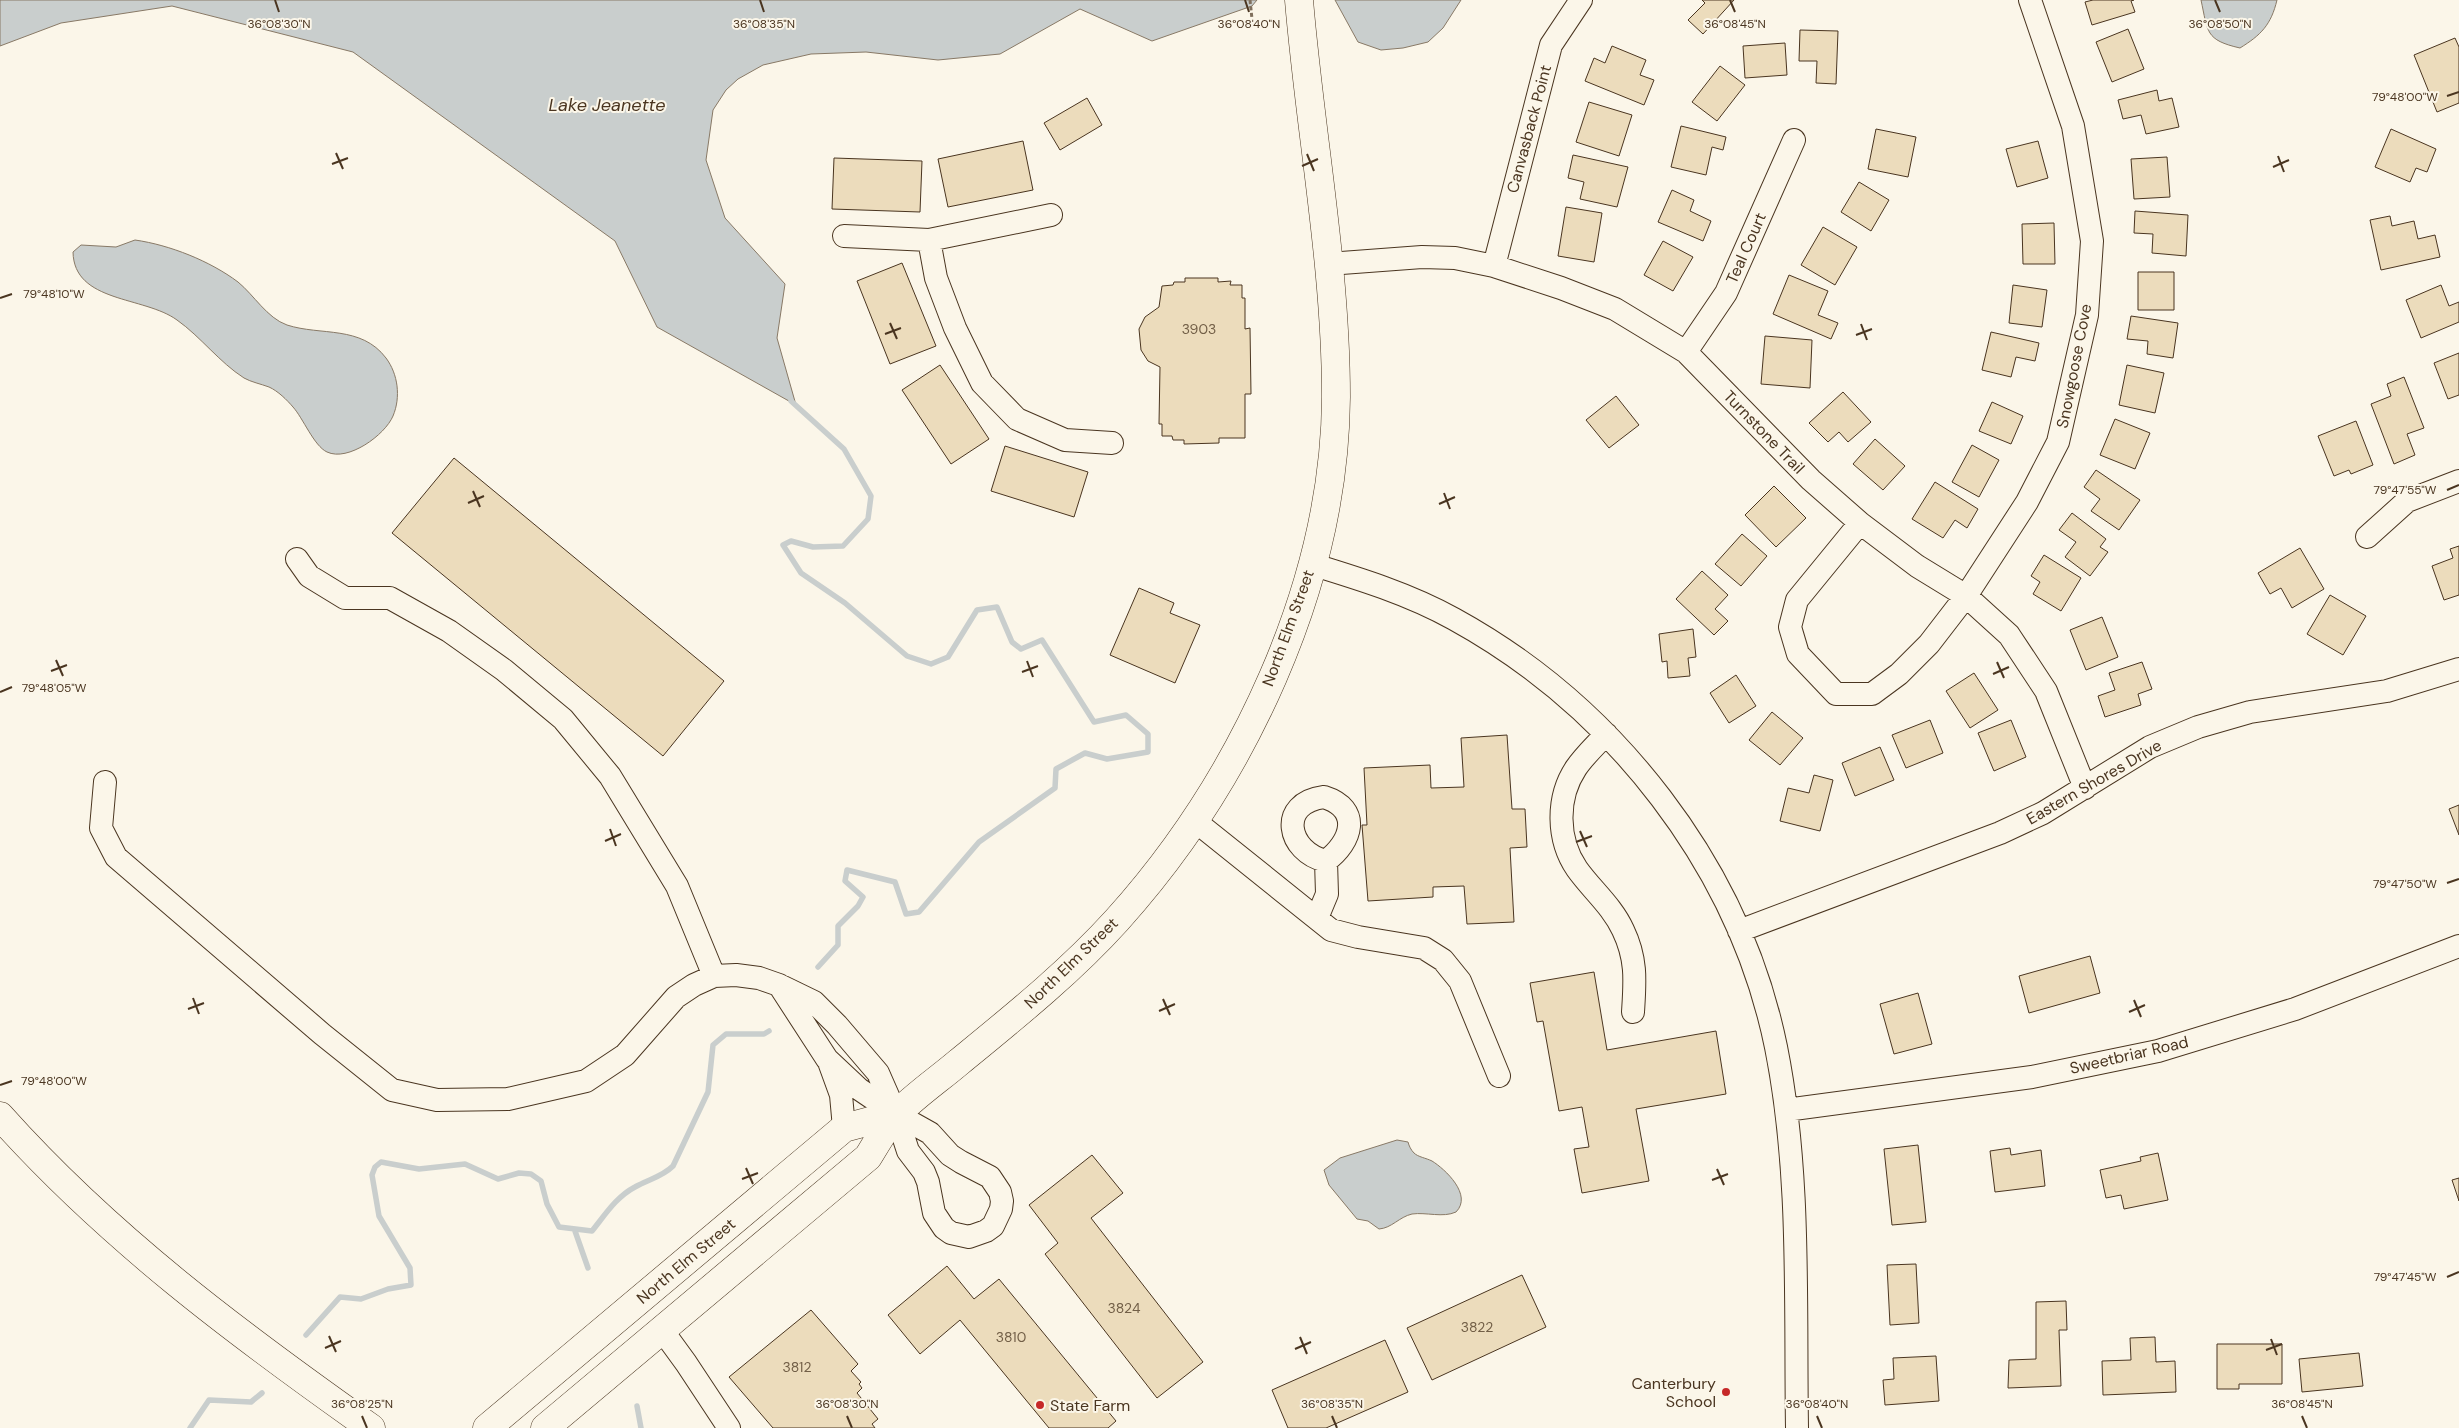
<svg xmlns="http://www.w3.org/2000/svg" width="2459" height="1428" viewBox="0 0 2459 1428" font-family="'DM Sans',sans-serif">
<style>
.water{fill:#c9cecd;stroke:#887966}
.lines{fill:none;stroke-linecap:round;stroke-linejoin:round}
.stream{stroke:#c9cecd;stroke-width:5.5}
.building{fill:#ecdcbc;stroke:#4a3520}
.minor-casing{stroke:#4a3520;stroke-width:24}
.major-casing{stroke:#4a3520;stroke-width:29}
.highway-casing{stroke:#4a3520;stroke-width:29}
.path{stroke:#7f6f5c;stroke-width:3;stroke-dasharray:4 2.5;stroke-linecap:butt}
.minor{stroke:#fbf6e9;stroke-width:22}
.major{stroke:#fbf6e9;stroke-width:28}
.highway{stroke:#fbf6e9;stroke-width:28}
.ticks{fill:none;stroke:#4a3520;stroke-width:2}
.poi-dot{fill:#c62828;stroke:#fbf6e9;stroke-width:2}
.labels{text-anchor:middle;dominant-baseline:central;stroke-width:4;stroke-linejoin:round;paint-order:stroke}
.number-label{font-size:14px;fill:#725f47}
.street-label{font-size:16px;fill:#4a3520;stroke:#fbf6e9}
.poi-label{font-size:16px;fill:#4a3520;stroke:#fbf6e9;text-anchor:end}
.water-label{font-size:18px;font-style:italic;fill:#4a3520;stroke:#fbf6e9}
.ticks-label{font-size:12px;text-anchor:middle;fill:#4a3520;stroke:#fbf6e9;stroke-width:4;stroke-linejoin:round;paint-order:stroke}
</style>
<rect width="100%" height="100%" fill="#fbf6e9"/>
<path class="water" d="M0 0H1257L1252 6 1152 41 1080 9 1000 54 938 60 866 52 811 54 763 65 738 79 726 90 713 110 706 160 725 218 785 284 777 338 796 405 657 327 615 241 353 52 172 6 61 23 0 46Z
M1335 0H1461L1443 28 1428 42 1403 48 1381 50 1358 42Z
M2201 0H2277C2271 25 2261 35 2240 48 2205 40 2208 32 2201 0Z
M135 240C170 245 210 261 238 282 254 295 267 318 287 325 321 336 361 325 386 358 398 374 401 397 393 416 385 435 348 462 327 452 314 446 303 418 293 407 287 400 278 391 269 387 261 384 251 382 244 378 219 362 201 337 177 320 144 296 74 303 73 252L81 245 116 247Z
M1397 1140 1408 1142C1409 1146 1411 1150 1414 1153 1418 1157 1426 1158 1432 1161 1445 1169 1473 1195 1456 1212 1443 1218 1426 1212 1412 1214 1399 1217 1392 1228 1379 1229L1368 1221 1357 1219 1329 1185 1324 1170 1340 1158Z"/>
<g class="lines">
<path class="stream" d="M791 401 844 449 871 496 868 519 843 546 813 547 791 541 783 545 801 573 845 603 907 656 931 664 948 657 977 610 997 607 1012 642 1021 649 1042 640 1094 722 1126 715 1148 734V752L1107 759 1085 753 1056 769 1055 788 979 842 919 912 906 914 895 882 847 870 845 881 863 897 858 906 838 926V945L818 967
M575 1231 588 1268
M306 1335 340 1297 361 1299 388 1289 411 1285 410 1268 379 1216 372 1175 375 1167 381 1162 419 1169 465 1164 498 1179 519 1173 531 1174 541 1181 547 1204 559 1227 592 1231C605 1215 616 1197 635 1187 649 1179 662 1177 673 1166L708 1092 713 1045 726 1034H764L769 1031
M637 1406 641 1428
M190 1428 209 1400 251 1402 262 1393"/>
</g>
<path class="building" d="M1702 0H1734L1703 34 1688 20 1705 3Z
M2093 0H2134L2131 1 2135 12 2092 25 2085 2Z
M2128 29 2144 69 2112 82 2096 42Z
M1800 30 1838 31 1836 84 1816 83 1817 61H1799Z
M2455 38 2459 47V103L2437 112 2414 55Z
M1785 43 1787 75 1745 78 1743 46Z
M1612 46 1646 60 1640 75 1654 80 1644 105 1585 81 1594 58 1605 63Z
M1720 66 1745 85 1717 121 1692 102Z
M2157 90 2159 101 2172 98 2179 127 2146 134 2141 115 2123 119 2118 100Z
M1087 98 1102 125 1060 150 1044 123Z
M1589 102 1632 115 1619 156 1576 142Z
M1681 126 1726 137 1723 150 1712 147 1706 175 1671 167Z
M1876 129 1916 137 1908 177 1868 169Z
M2391 129 2436 149 2427 172 2416 168 2410 182 2375 167Z
M1023 141 1033 190 948 207 938 159Z
M2038 141 2048 178 2017 187 2006 149Z
M1573 155 1628 167 1617 207 1580 199 1584 182 1568 178Z
M2167 157 2170 197 2134 199 2131 159Z
M834 158 922 161 920 212 832 209Z
M1859 182 1889 200 1871 231 1841 212Z
M1672 190 1694 200 1690 211 1711 221 1703 241 1658 222Z
M1566 207 1602 213 1594 262 1558 256Z
M2135 211 2188 215 2186 256 2152 253 2153 234 2134 233Z
M2390 216 2392 226 2414 221 2418 239 2435 235 2440 257 2381 270 2370 220Z
M2054 223 2055 264H2023L2022 224Z
M1823 227 1857 247 1835 285 1801 265Z
M1663 241 1693 257 1673 291 1644 275Z
M902 263 936 346 890 364 857 281Z
M2138 272H2174V310H2138Z
M1789 275 1828 291 1818 315 1838 323 1831 339 1773 314Z
M1185 278H1218V282L1231 281 1230 285H1242V298H1245V329L1250 328 1251 394H1245V438H1219V443L1184 444V440H1173L1172 436H1162V424H1159L1160 367 1148 361 1141 350 1139 329 1145 317 1159 307 1162 286 1173 285 1174 282H1185Z
M2013 285 2047 290 2042 327 2009 323Z
M2441 285 2449 306 2459 302V322L2421 338 2406 300Z
M2131 316 2178 323 2173 358 2147 354 2148 341 2127 339Z
M1991 332 2039 343 2035 361 2016 357 2011 377 1982 370Z
M1765 336 1812 340 1810 388 1761 384Z
M2459 353V395L2448 399 2434 363Z
M940 365 989 439 951 464 902 390Z
M2127 365 2164 373 2155 413 2119 405Z
M2404 377 2424 428 2407 434 2415 455 2394 464 2371 404 2391 396 2387 384Z
M1843 392 1871 422 1848 442 1839 432 1828 442 1809 423Z
M1616 396 1639 425 1609 448 1586 420Z
M1992 402 2023 416 2011 444 1979 431Z
M2115 419 2150 433 2135 469 2100 455Z
M2356 421 2373 465 2351 474 2349 470 2334 476 2318 436Z
M1875 439 1905 466 1883 490 1853 464Z
M1972 445 1999 460 1979 497 1952 482Z
M1005 446 1088 472 1074 517 991 491Z
M454 458 724 681 663 756 392 533Z
M2096 470 2140 500 2119 530 2091 511 2100 499 2084 487Z
M1935 482 1978 509 1967 528 1955 520 1943 538 1912 519Z
M1774 486 1806 518 1776 547 1745 515Z
M2072 513 2106 539 2100 547 2108 552 2090 576 2065 557 2076 542 2059 530Z
M1742 534 1767 556 1741 586 1715 564Z
M2459 546V595L2444 600 2432 566 2453 558 2450 549Z
M2300 548 2324 589 2292 608 2281 588 2270 594 2258 573Z
M2044 555 2081 578 2061 611 2033 594 2040 582 2031 576Z
M1702 571 1728 595 1715 609 1728 621 1714 635 1676 599Z
M1139 588 1174 603 1170 613 1200 625 1175 683 1110 655Z
M2330 595 2366 616 2343 655 2307 634Z
M2102 617 2118 657 2086 670 2070 630Z
M1693 629 1696 657 1688 658 1690 676 1668 678 1667 661 1662 662 1659 634Z
M2142 662 2152 689 2138 694 2141 705 2105 717 2098 696 2115 690 2109 673Z
M1974 673 1998 710 1970 728 1946 691Z
M1736 675 1756 706 1729 723 1710 693Z
M1772 712 1803 738 1780 765 1749 740Z
M1930 720 1943 753 1906 768 1892 735Z
M2011 720 2026 757 1994 771 1978 733Z
M1507 735 1512 809H1525L1527 847 1510 848 1514 922 1467 924 1464 886 1433 887V897L1368 901 1362 825H1367L1364 768 1430 765 1431 788 1464 787 1461 738Z
M1880 747 1894 780 1855 796 1842 763Z
M1814 775 1833 780 1820 831 1780 821 1788 788 1809 793Z
M2459 805V835L2449 809Z
M2090 956 2100 993 2029 1013 2019 976Z
M1594 972 1607 1050 1716 1031 1726 1094 1636 1109 1649 1181 1582 1193 1574 1149 1589 1147 1582 1107 1559 1111 1543 1021 1537 1022 1530 983Z
M1918 993 1932 1044 1894 1054 1880 1004Z
M1918 1145 1926 1222 1892 1225 1884 1149Z
M2010 1148 2011 1155 2041 1150 2045 1186 1995 1192 1990 1151Z
M2158 1153 2168 1200 2124 1209 2121 1195 2106 1198 2100 1170 2141 1161 2140 1157Z
M1092 1155 1123 1193 1091 1218 1203 1362 1157 1398 1045 1254 1058 1243 1029 1205Z
M2459 1178V1201L2452 1180Z
M1916 1264 1919 1323 1890 1325 1887 1265Z
M947 1266 974 1299 999 1279 1116 1421 1108 1428H1049L960 1320 920 1354 888 1315Z
M1522 1275 1546 1327 1432 1380 1407 1328Z
M2066 1301 2067 1330H2059L2061 1386 2008 1388 2009 1360 2036 1359V1302Z
M811 1310 858 1364 851 1371 861 1382 859 1384 862 1388 857 1393 878 1419 872 1424 875 1428H773L729 1377Z
M2155 1337 2156 1362 2175 1361 2176 1392 2103 1395 2102 1361 2131 1360 2130 1338Z
M1385 1340 1408 1392 1326 1428H1288L1272 1390Z
M2217 1344H2282V1384H2239V1389H2217Z
M2359 1353 2363 1386 2302 1392 2299 1359Z
M1936 1356 1939 1401 1885 1405 1883 1380 1894 1379 1893 1358Z"/>
<g class="lines">
<defs>
<path id="minor" d="M844 236 929 240 1051 215
M929 240 936 278 955 328 982 383 1017 419 1065 440 1112 443
M1328 264 1422 257 1455 258 1494 266 1561 288 1615 309 1686 352 1811 480 1860 523 1917 566 1966 596 2009 635 2046 691 2085 788
M1494 266 1551 45 1581 0
M1686 352 1726 293 1794 140
M1860 523 1797 600 1790 627 1798 654 1836 694H1872L1899 674 1929 644 1966 596 2027 502 2058 442 2087 315 2092 241 2073 126 2030 0
M2367 537 2407 501 2459 481
M297 559 309 576 345 598H390L449 631 504 670 563 719 610 776 677 886 714 976
M1311 564C1360 579 1409 594 1454 619 1614 707 1739 866 1776 1047 1801 1172 1795 1301 1797 1428
M1606 734C1596 745 1584 756 1576 768 1556 798 1557 840 1577 869 1592 890 1612 906 1623 930 1637 959 1635 981 1633 1012
M105 782 101 828 116 857 322 1034 392 1090 437 1100 508 1099 586 1081 625 1055 676 997 694 985 714 976 736 975 759 978 779 985 814 1002 837 1025 878 1073 896 1114 908 1151 924 1172 928 1182 934 1213 944 1228 951 1233 969 1237 986 1231 993 1226 1001 1209 1002 1201 1000 1192 990 1177 961 1162 950 1155 930 1133 896 1114 859 1089 827 1059 779 985
M1195 821 1331 930 1358 937 1424 948 1443 960 1460 981 1499 1076
M1317 918 1327 894 1326 861C1352 842 1362 809 1324 797 1277 803 1287 852 1326 861
M1739 931 2000 833 2043 813 2150 747 2198 727 2250 712 2387 691 2459 669
M829 1062 841 1095 844 1128
M1786 1110 2032 1077 2158 1051 2295 1009 2459 946
M662 1330 686 1363 729 1428"/>
<path id="major" d="M487 1428 844 1128 896 1114
M545 1428 868 1157C877 1143 886 1125 898 1113 917 1094 939 1079 959 1062 1014 1017 1070 972 1117 920 1242 781 1335 585 1336 397 1336 264 1310 132 1299 0"/>
<path id="highway" d="M0 1116C109 1238 238 1334 371 1428"/>
</defs>
<use href="#minor" class="minor-casing"/>
<use href="#major" class="major-casing"/>
<use href="#highway" class="highway-casing"/>
<path class="path" d="M1250 0 1252 19"/>
<use href="#minor" class="minor"/>
<use href="#major" class="major"/>
<use href="#highway" class="highway"/>
</g>
<path class="ticks" d="M275 0 279 12M760 0 764 12M1245 0 1249 12M1730 0 1735 12M2215 0 2220 12M2447 96 2459 92M336 153 343 169M1307 154 1314 171M2278 156 2284 172M332 164 348 158M1302 166 1318 159M2273 167 2289 160M0 298 12 294M890 323 897 339M1861 324 1867 340M885 334 901 328M1856 335 1872 329M2447 490 2459 485M473 491 480 507M1444 493 1450 509M468 503 484 496M1439 504 1455 497M56 660 63 676M1027 661 1033 677M1997 662 2004 678M51 671 67 665M1022 672 1038 666M1993 674 2009 667M0 692 12 687M610 829 616 846M1580 831 1587 847M605 841 621 834M1576 842 1592 836M2447 883 2459 879M193 998 199 1014M1163 999 1170 1015M2134 1000 2141 1017M188 1009 204 1003M1159 1011 1175 1004M2129 1012 2145 1005M0 1085 12 1081M746 1168 753 1184M1717 1169 1724 1185M742 1179 758 1173M1712 1180 1728 1174M2447 1277 2459 1272M329 1336 336 1352M1300 1337 1307 1354M2271 1339 2277 1355M325 1348 341 1341M1295 1349 1311 1342M2266 1350 2282 1344M362 1416 367 1428M847 1416 852 1428M1332 1416 1337 1428M1817 1416 1822 1428M2302 1416 2307 1428"/>
<g class="poi-dot">
<circle cx="1726" cy="1392" r="5"/>
<circle cx="1040" cy="1405" r="5"/>
</g>
<g class="labels">
<g class="number-label">
<text x="1199" y="329">3903</text>
<text x="1124" y="1308">3824</text>
<text x="1477" y="1327">3822</text>
<text x="1011" y="1337">3810</text>
<text x="797" y="1367">3812</text>
</g>
<g class="street-label">
<text transform="translate(1529 129) rotate(-75)">Canvasback Point</text>
<text transform="translate(1746 248) rotate(-66)">Teal Court</text>
<text transform="translate(2074 366) rotate(-79)">Snowgoose Cove</text>
<text transform="translate(1764 432) rotate(46)">Turnstone Trail</text>
<text transform="translate(1288 628) rotate(-70)">North Elm Street</text>
<text transform="translate(2094 782) rotate(-30)">Eastern Shores Drive</text>
<text transform="translate(1071 963) rotate(-44)">North Elm Street</text>
<text transform="translate(2129 1055) rotate(-13)">Sweetbriar Road</text>
<text transform="translate(686 1261) rotate(-40)">North Elm Street</text>
</g>
<g class="poi-label">
<text x="1716" y="1383">Canterbury<tspan x="1716" dy="18">School</tspan></text>
<text x="1050" y="1405" text-anchor="start">State Farm</text>
</g>
<g class="water-label">
<text x="607" y="105">Lake Jeanette</text>
</g>
</g>
<g class="ticks-label">
<text x="279" y="28">36°08'30"N</text>
<text x="764" y="28">36°08'35"N</text>
<text x="1249" y="28">36°08'40"N</text>
<text x="1735" y="28">36°08'45"N</text>
<text x="2220" y="28">36°08'50"N</text>
<text x="2405" y="101">79°48'00"W</text>
<text x="54" y="298">79°48'10"W</text>
<text x="2405" y="494">79°47'55"W</text>
<text x="54" y="692">79°48'05"W</text>
<text x="2405" y="888">79°47'50"W</text>
<text x="54" y="1085">79°48'00"W</text>
<text x="2405" y="1281">79°47'45"W</text>
<text x="362" y="1408">36°08'25"N</text>
<text x="847" y="1408">36°08'30"N</text>
<text x="1332" y="1408">36°08'35"N</text>
<text x="1817" y="1408">36°08'40"N</text>
<text x="2302" y="1408">36°08'45"N</text>
</g>
</svg>
